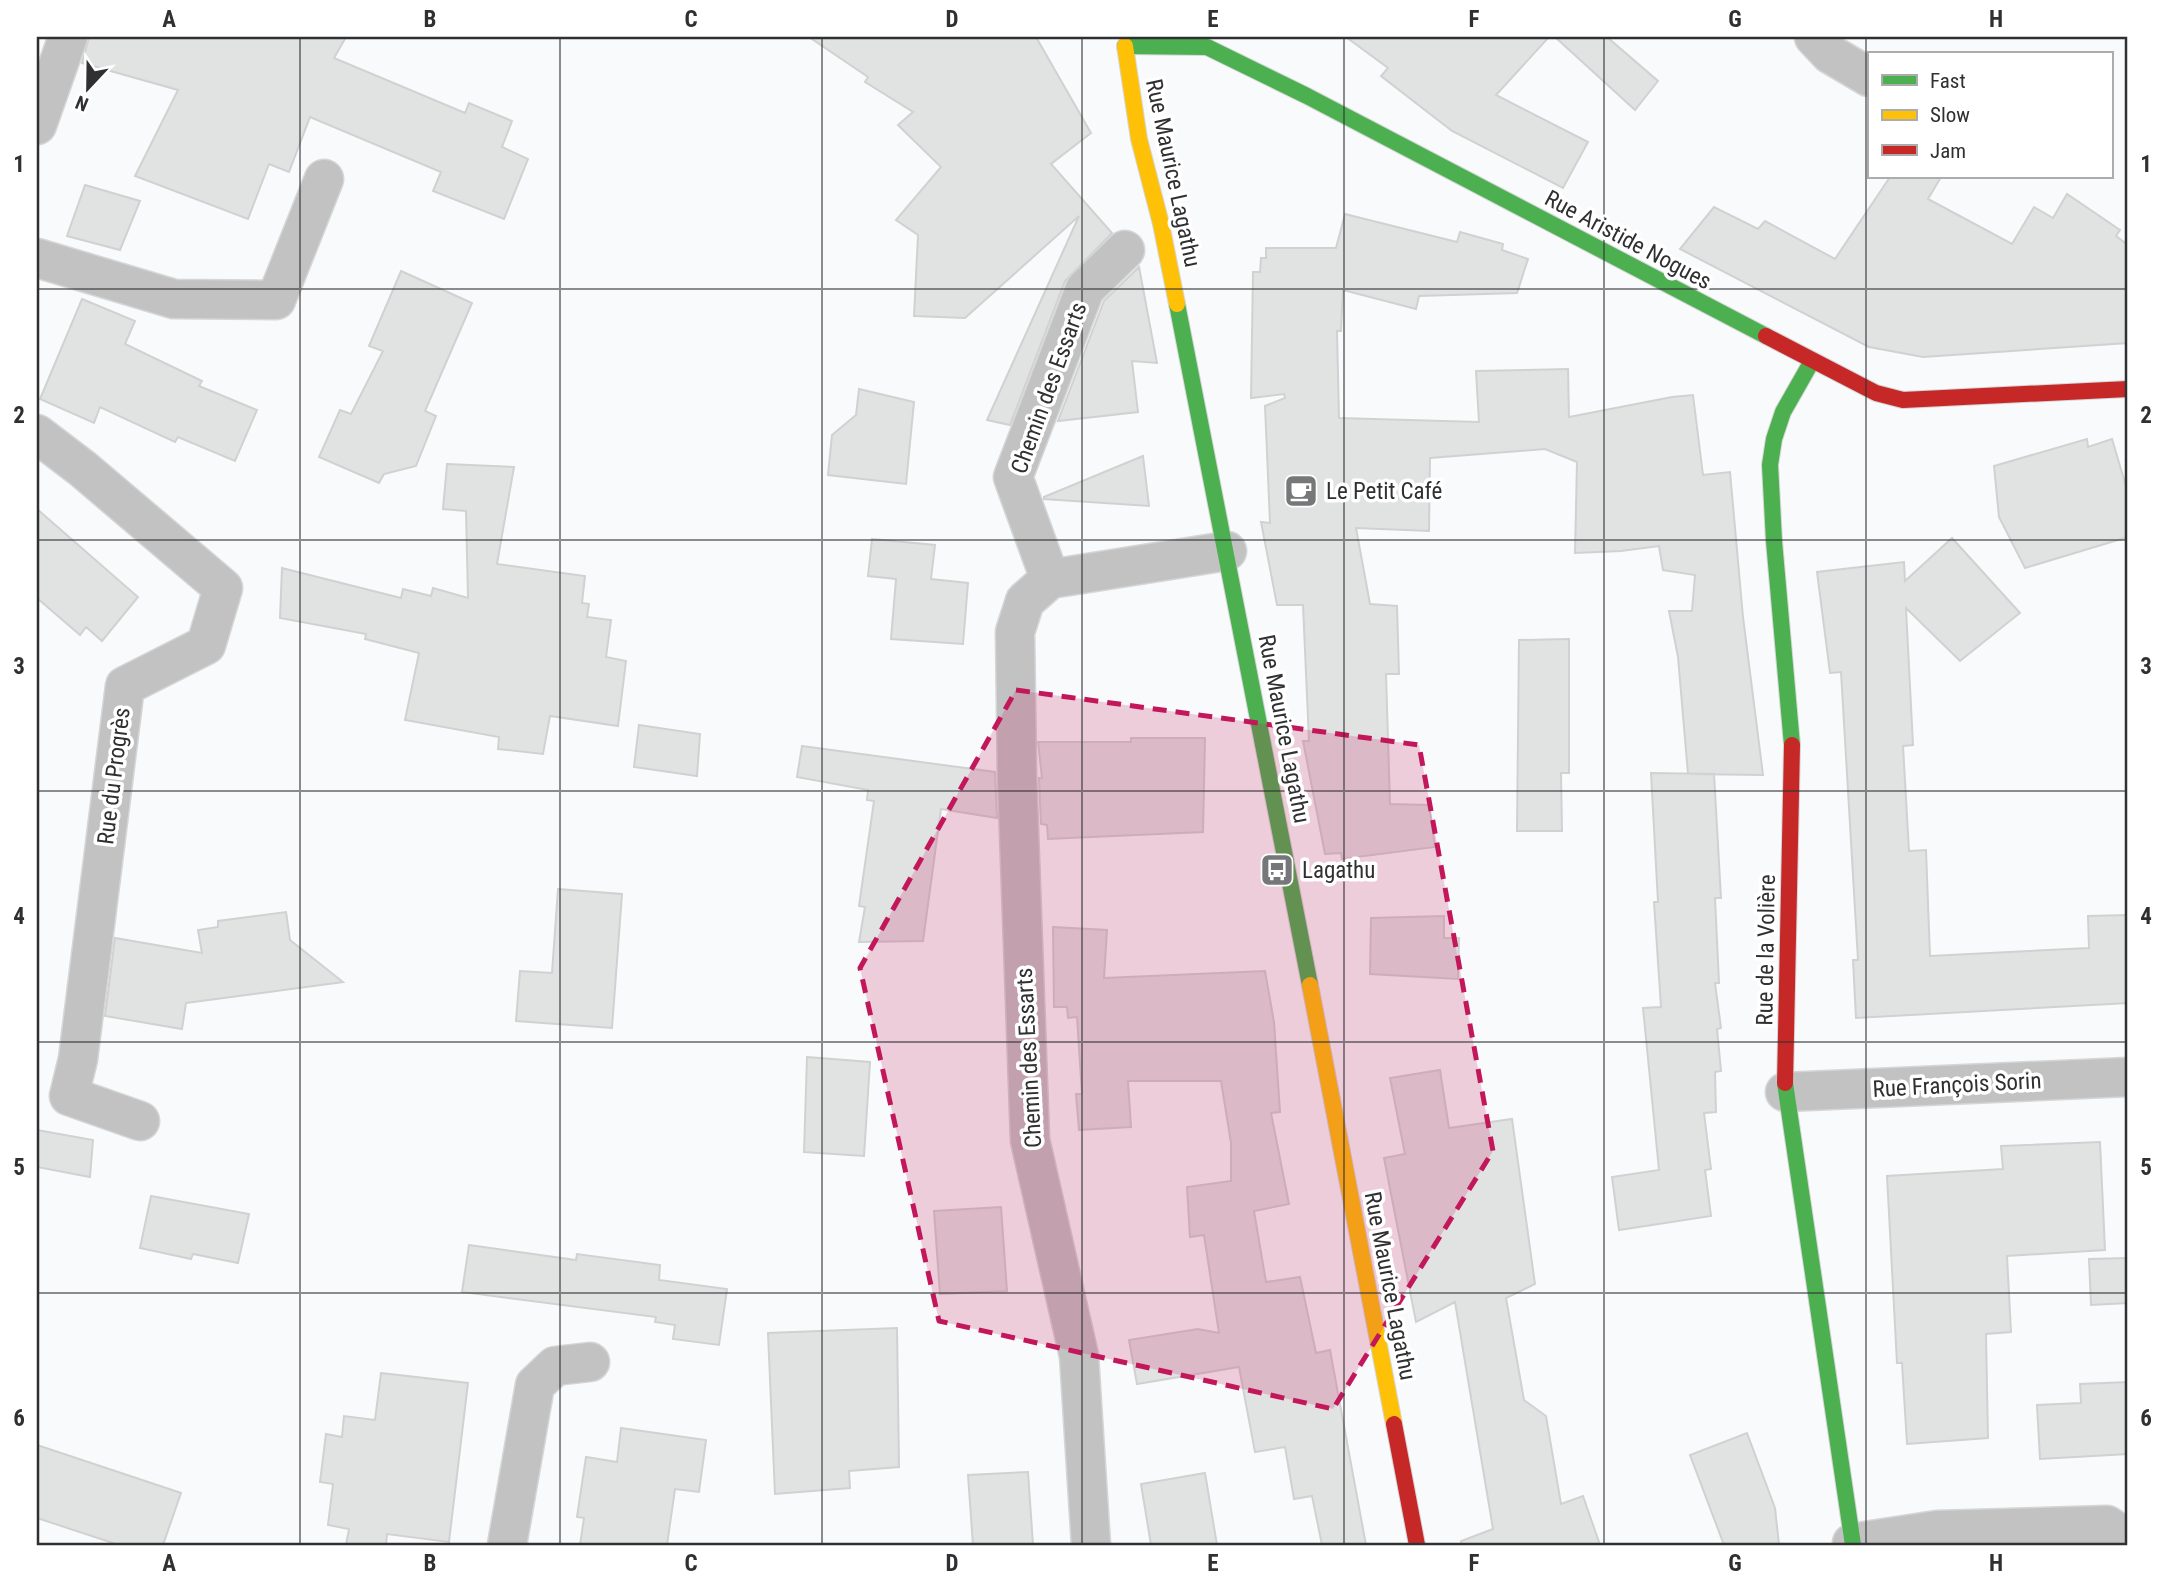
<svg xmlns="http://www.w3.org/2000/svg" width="2165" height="1582" viewBox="0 0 2165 1582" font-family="'Roboto Condensed',sans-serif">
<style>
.building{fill:#e1e2e2;stroke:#d1d1d1;stroke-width:2}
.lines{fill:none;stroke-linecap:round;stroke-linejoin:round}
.street-casing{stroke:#d5d6d7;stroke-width:41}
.fast-casing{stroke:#d5d6d7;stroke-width:18}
.slow-casing{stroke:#d5d6d7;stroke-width:18}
.jam-casing{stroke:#d5d6d7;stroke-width:18}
.street{stroke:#c2c2c2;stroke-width:38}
.fast{stroke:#4caf50;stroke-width:16}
.slow{stroke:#ffc107;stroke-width:16}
.jam{stroke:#c62828;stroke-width:16}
.marked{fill:#c2185b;fill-opacity:0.2;stroke:#c2185b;stroke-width:5;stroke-dasharray:14 9;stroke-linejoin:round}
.grid{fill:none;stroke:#303032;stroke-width:2;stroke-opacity:0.55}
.labels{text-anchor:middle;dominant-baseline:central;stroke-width:7;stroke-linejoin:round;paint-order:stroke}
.street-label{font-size:23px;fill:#303032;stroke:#fff}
.poi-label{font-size:23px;fill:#303032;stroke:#fff;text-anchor:start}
.neatline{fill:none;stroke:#303032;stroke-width:2.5}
.grid-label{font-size:23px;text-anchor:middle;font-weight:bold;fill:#303032}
</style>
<rect width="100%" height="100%" fill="#f9fafb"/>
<path class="building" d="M89 37H346L334 58 465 113 469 103 512 121 502 147 528 159 504 219 433 191 441 172 310 117 289 172 269 164 248 219 135 176 178 90 82 63Z
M809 37H1036L1091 133 1051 164 1112 233 1065 281 1010 425 987 420 1079 216 965 318 914 316 918 235 896 220 941 167 898 125 913 112 865 82 868 77Z
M1346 37H1549L1496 95 1588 142 1563 188 1452 131 1381 76 1388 68Z
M1555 37H1607L1658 81 1635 110Z
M1890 177H1941L1928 199 2012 244 2034 207 2053 218 2067 194 2120 230 2116 236 2128 245V343L1923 357 1869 347 1680 249 1714 207 1758 229 1765 221 1835 259Z
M85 185 140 201 120 250 67 236Z
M1345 214 1457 242 1460 232 1503 244 1502 250 1528 259 1517 293 1419 296 1416 309 1343 290 1341 331H1337L1339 418 1479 422 1476 371 1568 369 1569 417 1672 397 1693 395 1703 475 1730 472 1743 617 1763 775 1688 774 1678 657 1669 611H1692L1695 575 1663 570 1659 546 1621 551 1575 553 1577 462 1545 449 1430 458 1429 531 1356 528 1370 604 1397 606 1399 674H1386L1390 804 1429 805 1435 847 1342 859 1341 853 1325 854 1303 741H1309L1303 605H1277L1261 522 1270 523 1265 406 1285 398 1284 394 1251 398 1253 272H1260L1261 258H1266V248H1336Z
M1139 267 1157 363 1132 361 1138 412 1058 421 1104 301Z
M401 271 472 303 425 411 436 416 416 466 384 474 379 483 319 457 340 410 351 414 383 351 369 346Z
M82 299 135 321 125 344 202 381 199 386 257 410 235 461 178 437 175 442 100 407 94 423 40 399Z
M859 389 914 402 906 484 828 475 832 435 856 415Z
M2087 439 2088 447 2112 439 2128 493V537L2025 568 1999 517 1994 466Z
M1143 456 1149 506 1044 499V497Z
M447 464 514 467 497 564 585 576 582 603 589 604 587 617 611 620 606 657 626 661 618 726 550 716 543 754 498 749 499 737 405 720 419 653 365 639 366 634 280 618 282 568 401 598 403 589 431 596 433 588 468 598 466 511 443 509Z
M37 509 138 597 102 641 86 627 80 635 37 598Z
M1952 538 2020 613 1960 661 1906 608 1913 745 1903 746 1909 851 1926 850 1930 956 2089 948 2088 916 2128 915V1003L1856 1018 1853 960H1858L1841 672 1830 673 1817 572 1904 562 1905 581Z
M872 539 935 545 931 579 968 583 963 644 891 639 896 579 868 576Z
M1569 639V773H1561L1562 831H1517L1519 640Z
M639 725 700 734 697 776 634 767Z
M1131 738H1205L1203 832 1048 839 1047 825 1041 824 1039 778H1042L1038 742H1131Z
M802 746 995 772 997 818 941 809 923 941 859 942 865 907 859 906 874 801 867 800 868 790 797 777Z
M1651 773 1714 774 1721 898H1715L1719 983H1715L1721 1028 1717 1029 1721 1071 1715 1072 1716 1112 1704 1113 1711 1169 1705 1170 1711 1216 1619 1230 1612 1177 1659 1170 1643 1008 1661 1007 1654 902H1658Z
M558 889 622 894 612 1028 516 1021 520 971 552 973Z
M286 912 290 940 343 982 186 1003 182 1029 105 1016 115 938 202 953 198 930 218 927V921Z
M1444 916V938H1459L1458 979 1370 974 1371 918Z
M1053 927 1107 930 1104 978 1265 971 1274 1022 1280 1112 1271 1113 1289 1204 1254 1211 1266 1282 1300 1277 1316 1353 1330 1350 1366 1545H1322L1312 1496 1294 1499 1285 1447 1255 1452 1239 1367 1137 1384 1129 1340 1198 1329 1219 1333 1204 1235 1190 1237 1187 1187 1231 1181V1143L1221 1081H1128L1131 1127 1079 1130 1076 1094H1082L1077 1017 1068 1018 1067 1007H1054Z
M807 1057 870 1062 864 1156 804 1152Z
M1440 1070 1449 1128 1512 1119 1535 1284 1506 1298 1524 1400 1546 1416 1561 1504 1583 1496 1600 1545H1462L1461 1541 1493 1529 1455 1302 1416 1322 1384 1158 1405 1154 1390 1078Z
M37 1130 93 1140 90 1177 37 1167Z
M2100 1142 2105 1250 2007 1256 2011 1332 1986 1334 1988 1438 1907 1444 1902 1363H1897L1887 1176 2003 1169 2001 1146Z
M151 1196 249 1214 238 1263 193 1254 191 1259 140 1248Z
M1001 1207 1007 1291 940 1294 934 1211Z
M469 1245 576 1260 577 1254 660 1265 659 1280 727 1289 719 1345 673 1339 675 1325 655 1322 656 1317 462 1292Z
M2128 1258V1303L2091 1305 2089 1259Z
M897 1328 899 1467 849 1471 850 1488 775 1494 768 1333Z
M381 1373 468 1383 449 1542 387 1534 386 1545H346L349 1529 328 1525 333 1484 320 1482 326 1434 342 1437 344 1416 375 1420Z
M2128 1382V1454L2040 1459 2037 1405 2081 1403 2080 1384Z
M621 1428 706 1440 699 1492 675 1489 667 1545H580L584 1518 577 1517 586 1457 617 1462Z
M1747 1433 1775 1508 1779 1545H1724L1690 1455Z
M37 1445 181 1493 163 1545H119L37 1518Z
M1028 1472 1033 1545H973L968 1475Z
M1205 1473 1217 1545H1151L1141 1484Z"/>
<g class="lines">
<defs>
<path id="street" d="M1814 37 1830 54 1869 77
M37 125 68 37
M37 258 174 299 276 300 324 179
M37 434 83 469 223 588 206 645 125 686 78 1059 69 1096 140 1121
M1050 579 1013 477 1085 289 1125 250
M1785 1092 2128 1077
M1852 1543 1937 1530 2107 1525 2128 1540
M507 1545 535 1385 555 1366 590 1362
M1091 1545 1079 1356 1030 1140 1017 775 1015 632 1025 601 1050 579 1227 551"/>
<path id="fast" d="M1125 46 1207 47 1307 96 1766 336
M1177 304 1310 985
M1792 745 1774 541 1770 465 1774 439 1783 412 1812 361
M1785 1083 1853 1545"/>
<path id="slow" d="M1125 46 1139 139 1161 224 1177 304
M1310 985 1394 1424"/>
<path id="jam" d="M1766 336 1876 393 1903 400 2128 389
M1785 1083 1792 745
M1394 1424 1417 1545"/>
</defs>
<use href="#street" class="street-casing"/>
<use href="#fast" class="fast-casing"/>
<use href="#slow" class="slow-casing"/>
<use href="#jam" class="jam-casing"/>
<use href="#street" class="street"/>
<use href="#fast" class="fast"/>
<use href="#slow" class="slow"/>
<use href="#jam" class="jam"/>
</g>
<path class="marked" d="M1016 690 1419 745 1493 1151 1333 1409 939 1321 860 968Z"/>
<path class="grid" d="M300 37V1545M560 37V1545M822 37V1545M1082 37V1545M1344 37V1545M1604 37V1545M1866 37V1545M37 289H2128M37 540H2128M37 791H2128M37 1042H2128M37 1293H2128"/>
<defs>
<symbol id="cafe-square" viewBox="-11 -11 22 22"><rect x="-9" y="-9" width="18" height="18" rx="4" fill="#767778" stroke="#fff"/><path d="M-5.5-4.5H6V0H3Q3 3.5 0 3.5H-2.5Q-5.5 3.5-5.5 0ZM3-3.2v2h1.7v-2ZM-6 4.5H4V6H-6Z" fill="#fff"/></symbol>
<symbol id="bus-square" viewBox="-11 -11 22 22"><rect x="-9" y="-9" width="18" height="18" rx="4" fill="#767778" stroke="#fff"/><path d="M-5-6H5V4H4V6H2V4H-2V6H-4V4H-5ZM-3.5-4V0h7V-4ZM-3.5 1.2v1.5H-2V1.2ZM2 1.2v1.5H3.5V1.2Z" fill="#fff"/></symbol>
</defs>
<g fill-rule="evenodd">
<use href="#cafe-square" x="1282" y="472" width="38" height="38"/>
<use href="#bus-square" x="1258" y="851" width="38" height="38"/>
</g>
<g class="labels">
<g class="street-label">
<text transform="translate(1173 173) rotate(78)">Rue Maurice Lagathu</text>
<text transform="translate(1628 240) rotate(28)">Rue Aristide Nogues</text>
<text transform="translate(1049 388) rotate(-70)">Chemin des Essarts</text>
<text transform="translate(1284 729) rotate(79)">Rue Maurice Lagathu</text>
<text transform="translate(114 776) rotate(-83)">Rue du Progrès</text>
<text transform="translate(1766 950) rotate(-89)">Rue de la Volière</text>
<text transform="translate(1029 1058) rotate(-93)">Chemin des Essarts</text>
<text transform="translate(1957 1085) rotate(-3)">Rue François Sorin</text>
<text transform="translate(1390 1286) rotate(79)">Rue Maurice Lagathu</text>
</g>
<g class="poi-label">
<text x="1326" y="491">Le Petit Café</text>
<text x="1302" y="870">Lagathu</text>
</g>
</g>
<rect width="2165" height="1582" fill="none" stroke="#ffffff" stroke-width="77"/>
<rect x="1868" y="52" width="245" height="126" fill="#ffffff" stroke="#acacad" stroke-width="2"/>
<rect x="1882" y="75" width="35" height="10" fill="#4caf50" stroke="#acacad" stroke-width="2"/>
<text x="1930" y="88" font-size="21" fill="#303032">Fast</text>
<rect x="1882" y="110" width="35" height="10" fill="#ffc107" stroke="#acacad" stroke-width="2"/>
<text x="1930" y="122" font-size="21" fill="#303032">Slow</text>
<rect x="1882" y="145" width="35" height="10" fill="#c62828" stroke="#acacad" stroke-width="2"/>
<text x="1930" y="158" font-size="21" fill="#303032">Jam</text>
<g transform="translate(88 88) rotate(202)" stroke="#ffffff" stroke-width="5" paint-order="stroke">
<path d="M0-5L12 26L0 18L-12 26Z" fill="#303032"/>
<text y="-10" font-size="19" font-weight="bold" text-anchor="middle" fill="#303032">N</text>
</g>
<rect x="38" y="38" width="2088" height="1506" class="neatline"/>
<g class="grid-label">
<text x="169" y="27">A</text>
<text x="430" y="27">B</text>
<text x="691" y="27">C</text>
<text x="952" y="27">D</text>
<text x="1213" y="27">E</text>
<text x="1474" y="27">F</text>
<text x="1735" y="27">G</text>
<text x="1996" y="27">H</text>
<text x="19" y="172">1</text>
<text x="2146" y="172">1</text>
<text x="19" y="423">2</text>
<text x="2146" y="423">2</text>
<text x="19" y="674">3</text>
<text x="2146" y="674">3</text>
<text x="19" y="924">4</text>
<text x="2146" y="924">4</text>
<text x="19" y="1175">5</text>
<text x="2146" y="1175">5</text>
<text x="19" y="1426">6</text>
<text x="2146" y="1426">6</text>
<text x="169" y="1571">A</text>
<text x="430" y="1571">B</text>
<text x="691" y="1571">C</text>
<text x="952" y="1571">D</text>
<text x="1213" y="1571">E</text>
<text x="1474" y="1571">F</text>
<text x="1735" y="1571">G</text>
<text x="1996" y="1571">H</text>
</g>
</svg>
